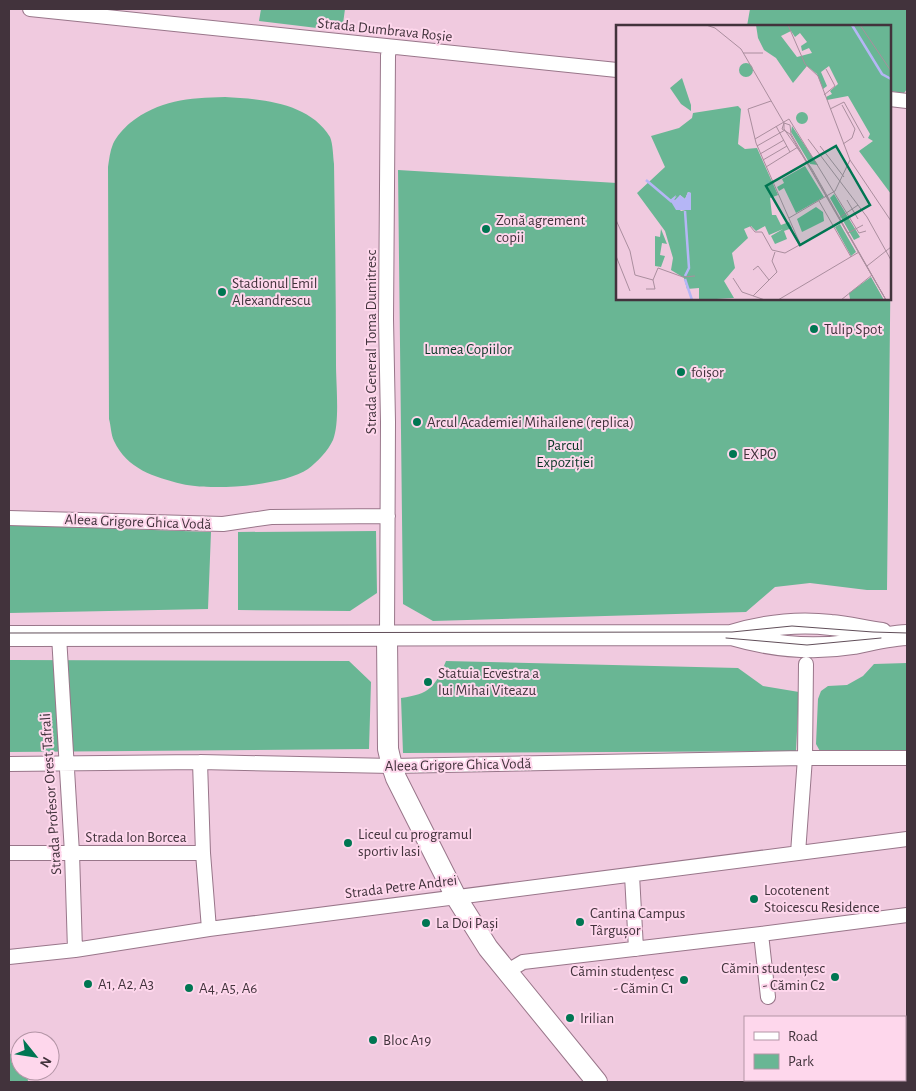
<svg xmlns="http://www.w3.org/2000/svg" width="916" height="1091" viewBox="0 0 916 1091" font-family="'Alegreya Sans',sans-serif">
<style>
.green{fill:#69b694}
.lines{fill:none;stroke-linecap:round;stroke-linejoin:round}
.street-casing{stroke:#99768a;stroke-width:16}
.secondary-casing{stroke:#99768a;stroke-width:22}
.street{stroke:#fff;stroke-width:14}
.secondary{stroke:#fff;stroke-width:20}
.tram{stroke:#614e59;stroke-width:1}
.poi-dot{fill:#007652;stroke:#fed7ec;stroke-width:2}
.labels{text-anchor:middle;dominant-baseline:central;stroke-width:4;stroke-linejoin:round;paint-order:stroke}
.street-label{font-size:15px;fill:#42333c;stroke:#fed7ec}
.poi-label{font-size:15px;fill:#42333c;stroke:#fed7ec;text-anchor:start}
.park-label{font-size:15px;fill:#0b3827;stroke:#fed7ec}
.inset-river{fill:none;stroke:#b5b6f6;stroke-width:2.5}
.inset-road{fill:none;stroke:#aa8e9e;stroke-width:1}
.view{fill:#007652;fill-opacity:0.15;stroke:#007652;stroke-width:2.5}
.inset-edge{fill:none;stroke:#42333c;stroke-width:2.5}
</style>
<rect width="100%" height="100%" fill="#f0cadf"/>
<path class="green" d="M261 9H345L342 31 259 21Z
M750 9H907V89L904 93 890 91V26H747Z
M225 97C260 99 309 102 330 137 333 144 333 156 334 164 335 231 336 298 336 365 336 384 340 423 333 440 328 451 317 462 308 469 283 486 211 491 182 484 154 477 127 469 114 441 111 435 111 426 109 419L108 167C109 160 110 151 113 144 116 137 124 128 130 123 159 100 188 98 225 97Z
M398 170 617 183V299H890V234H891L887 590H867L810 583 775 587 746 612 433 621 403 604Z
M9 525 211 532 208 609 9 613Z
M376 531 377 593 350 611 238 610V532Z
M9 660 349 661 371 682 369 749 9 752Z
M446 661 738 668 763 686 799 692 796 751 403 753 401 698C430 694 435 687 446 661Z
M907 663V752L821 753 816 744 818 699 821 691 828 686 847 685 863 676 874 664Z
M20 1053V1071H27L28 1082H9V1054Z"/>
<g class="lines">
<defs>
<path id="street" d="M30 9 617 70
M890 99 907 101
M9 518 223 524 271 517 388 516
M59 636 72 853 75 950
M387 636 388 422 386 319 388 56 389 47
M200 762 203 853 209 929
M9 764 200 762 392 766 805 758H907
M9 853H203
M798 853 805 758 806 664
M632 875 636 949
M761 934 768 997
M9 957 75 950 209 929 907 839
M506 972 523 962 761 934 907 915"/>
<path id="secondary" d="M731 635C764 625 797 621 831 625 848 626 865 631 882 633
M9 636 731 635C772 647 811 651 854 644 872 640 888 636 907 635
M387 636 388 749 392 766 396 778 456 897 488 948 597 1082"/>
</defs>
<use href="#street" class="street-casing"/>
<use href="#secondary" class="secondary-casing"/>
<use href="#street" class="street"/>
<use href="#secondary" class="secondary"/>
<path class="tram" d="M9 633 732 632 792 626 873 632 907 633
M726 638 807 645 881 638"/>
</g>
<g class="poi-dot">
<circle cx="486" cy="229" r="5"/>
<circle cx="222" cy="292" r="5"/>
<circle cx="814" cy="329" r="5"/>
<circle cx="681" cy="372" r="5"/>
<circle cx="417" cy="422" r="5"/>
<circle cx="733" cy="454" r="5"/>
<circle cx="428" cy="682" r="5"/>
<circle cx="348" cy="843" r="5"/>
<circle cx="754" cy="899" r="5"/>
<circle cx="580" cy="922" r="5"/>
<circle cx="426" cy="923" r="5"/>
<circle cx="835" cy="977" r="5"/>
<circle cx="684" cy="980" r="5"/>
<circle cx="88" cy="984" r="5"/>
<circle cx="189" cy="988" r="5"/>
<circle cx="570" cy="1018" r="5"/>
<circle cx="373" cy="1040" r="5"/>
</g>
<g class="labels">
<g class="street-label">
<text transform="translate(385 30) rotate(6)">Strada Dumbrava Roșie</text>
<text transform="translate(371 342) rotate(-90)">Strada General Toma Dumitresc</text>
<text transform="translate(138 522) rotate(2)">Aleea Grigore Ghica Vodă</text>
<text transform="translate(458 765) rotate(-1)">Aleea Grigore Ghica Vodă</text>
<text transform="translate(51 794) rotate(-94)">Strada Profesor Orest Tafrali</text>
<text x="136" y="837">Strada Ion Borcea</text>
<text transform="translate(401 887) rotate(-7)">Strada Petre Andrei</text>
</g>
<g class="poi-label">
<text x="496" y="220">Zonă agrement<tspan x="496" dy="17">copii</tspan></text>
<text x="232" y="283">Stadionul Emil<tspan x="232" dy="17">Alexandrescu</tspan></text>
<text x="824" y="329">Tulip Spot</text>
<text x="691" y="372">foișor</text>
<text x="427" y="422">Arcul Academiei Mihailene (replica)</text>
<text x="743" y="454">EXPO</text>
<text x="438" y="673">Statuia Ecvestra a<tspan x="438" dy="17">lui Mihai Viteazu</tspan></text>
<text x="358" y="834">Liceul cu programul<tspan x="358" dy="17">sportiv Iasi</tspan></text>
<text x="764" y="890">Locotenent<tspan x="764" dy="17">Stoicescu Residence</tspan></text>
<text x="590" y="913">Cantina Campus<tspan x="590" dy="17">Târgușor</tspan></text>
<text x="436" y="923">La Doi Pași</text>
<text x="825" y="968" text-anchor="end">Cămin studențesc<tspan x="825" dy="17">- Cămin C2</tspan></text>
<text x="674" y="971" text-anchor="end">Cămin studențesc<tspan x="674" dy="17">- Cămin C1</tspan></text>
<text x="98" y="984">A1, A2, A3</text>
<text x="199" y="988">A4, A5, A6</text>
<text x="580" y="1018">Irilian</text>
<text x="383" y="1040">Bloc A19</text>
</g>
<g class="park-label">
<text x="468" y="349">Lumea Copiilor</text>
<text x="565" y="445">Parcul<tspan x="565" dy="17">Expoziției</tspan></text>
</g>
</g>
<g transform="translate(616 25)">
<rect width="275" height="275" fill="#f0cadf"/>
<path d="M140 0H275V169L243 126 257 116 252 113 254 109 232 71 211 75 210 72 216 69 214 66 222 59 213 41 205 47 211 61 207 64 201 49 191 41 177 58 160 33 148 25 142 13ZM175 6 179 12 184 8 191 17 185 21 186 26 193 23 196 28 181 32 165 11ZM123 45a7 7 0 1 1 14 0a7 7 0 1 1-14 0ZM66 53 75 80V86L65 79 54 63ZM122 81 125 84 122 119 129 124 141 123 162 170 154 173 156 190H160L165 200 173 197 176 203 168 206 171 214 159 219 155 211 167 204 153 210 149 201 140 206 135 201 128 204 132 213 116 228 119 243 108 256 118 273 83 275V263L71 264 68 253 55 245 57 233 49 206 21 168 49 142 35 111 63 103 76 93 77 88ZM72 167 75 168V184L65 186 54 175 61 171 57 175 62 176 64 170 69 174ZM180 93a6 6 0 1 1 12 0a6 6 0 1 1-12 0ZM176 101 202 140 194 139 175 107ZM189 141 208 172 180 188 168 163 163 166 161 162 168 158 166 154ZM218 169 244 212 238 215 214 173ZM200 182 207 187 208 196 186 207 181 194ZM224 199 240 227 235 231 219 202ZM45 204 51 219 46 218 44 230 49 231 45 242 39 241V211L44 212ZM255 252 268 275 234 274 233 268Z" fill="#69b694" fill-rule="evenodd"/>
<path d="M72 167 75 168V185H60L54 175 60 170 58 176 64 170 69 174Z" fill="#b5b6f6"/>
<path class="inset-river" d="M236 0 266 49 275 54M30 155 56 177M69 251 73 243 69 186M69 254 76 275"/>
<path class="inset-road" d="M90 0 99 3 125 24 168 98M172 0 189 39 202 51 234 135 219 166 173 193M244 0 275 46M127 28H147M208 70 219 61 210 44M155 76 132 84 140 118 185 221M226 80 239 104M214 84 228 77 248 113M168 98V104L196 144 270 275M160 101 174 127M139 114 173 94 243 208 250 206M192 114 251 192 275 235M227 119 236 113 239 104M141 121 169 105M204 121 228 152M144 129 168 115M147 135 171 121M234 135 275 196M150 142 182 122M231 175 242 194M203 176 235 232M223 193 242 180M0 195 14 226 19 250 37 255M134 201 139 207H146L156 225 169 228 225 197M232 208 247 200M0 231 14 266M251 241 275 222M137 245 142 241 153 255M117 253 126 267 149 275M37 255 42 243 67 252 79 251M30 264H39L37 255M137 271 161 247 156 236 159 227M162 275 243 227M225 275 256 250M270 275 174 109 166 104 168 98 174 100 175 109 270 275"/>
<path class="view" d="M220 121 254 180 184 220 150 161Z"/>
<rect width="275" height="275" class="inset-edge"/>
</g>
<rect width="916" height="1091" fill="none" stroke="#42333c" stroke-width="20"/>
<rect x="744" y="1016" width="162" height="65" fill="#fed7ec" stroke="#b395a6"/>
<rect x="754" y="1032" width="25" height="8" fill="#ffffff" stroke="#b395a6"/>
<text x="788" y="1041" font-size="15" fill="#42333c">Road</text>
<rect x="754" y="1054" width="25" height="15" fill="#69b694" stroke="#b395a6"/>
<text x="788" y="1066" font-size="15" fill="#42333c">Park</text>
<g transform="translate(35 1056) rotate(120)"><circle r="24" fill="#fed7ec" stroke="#b395a6"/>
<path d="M0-4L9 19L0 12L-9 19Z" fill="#007652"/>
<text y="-8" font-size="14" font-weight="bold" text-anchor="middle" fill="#42333c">N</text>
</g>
</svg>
